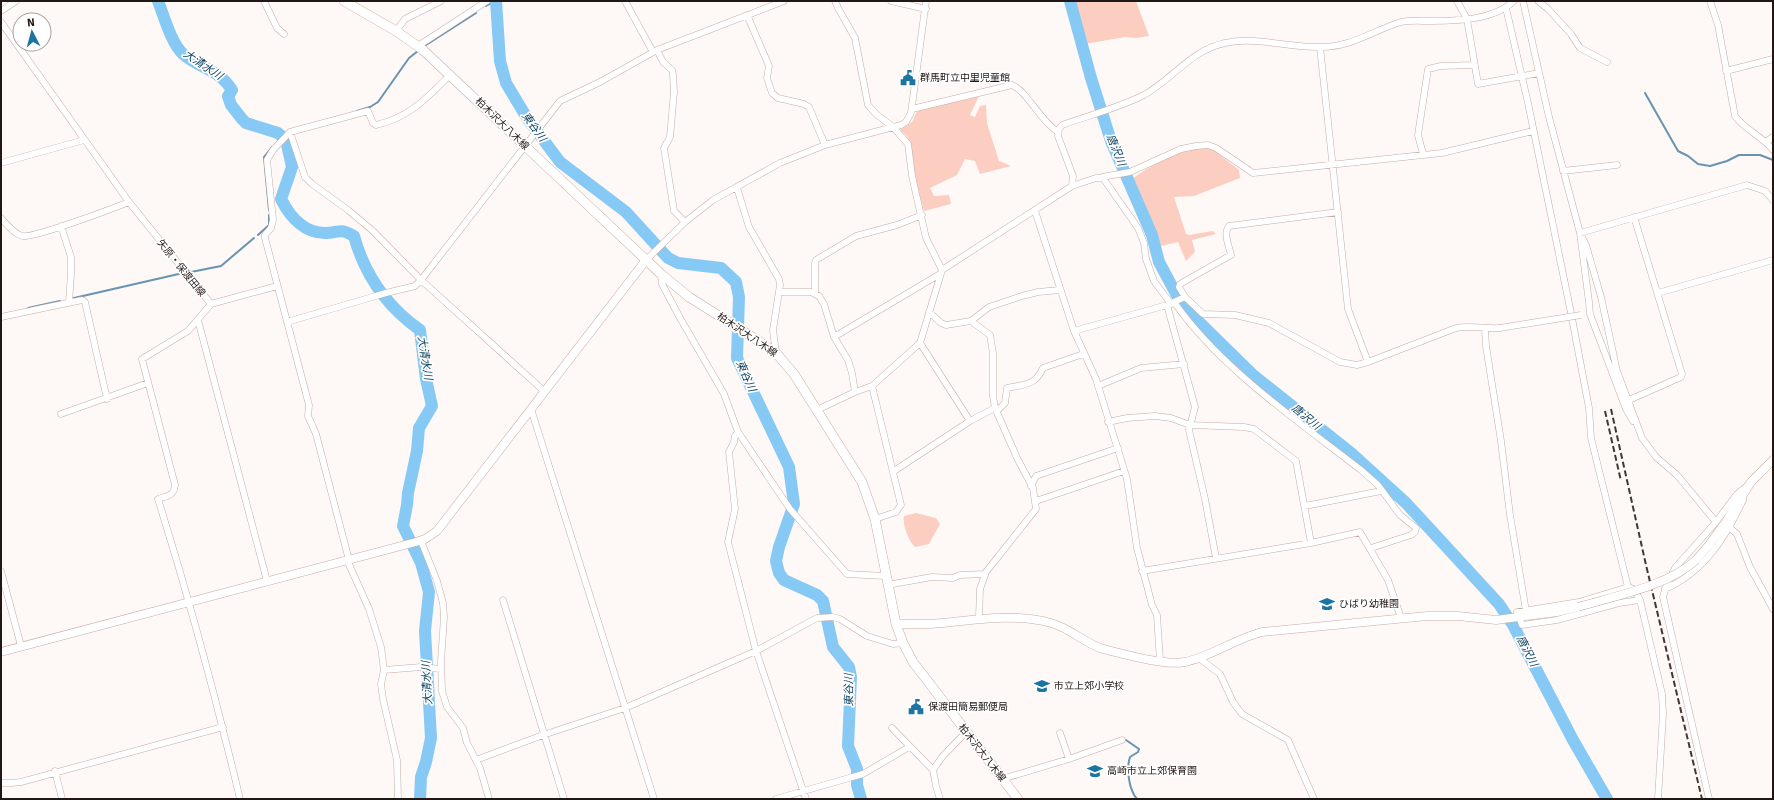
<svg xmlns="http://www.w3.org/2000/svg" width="1774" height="800" viewBox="0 0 1774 800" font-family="Signika,'Noto Sans JP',sans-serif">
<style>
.green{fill:#fccec2}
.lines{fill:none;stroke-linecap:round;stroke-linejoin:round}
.stream{stroke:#6894b2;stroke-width:2}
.river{stroke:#87c9f5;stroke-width:12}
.minor-casing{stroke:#c7aca4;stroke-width:7}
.tertiary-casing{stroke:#c7aca4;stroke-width:9}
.secondary-casing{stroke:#c7aca4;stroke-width:10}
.minor{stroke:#fff;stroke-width:6}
.tertiary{stroke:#fff;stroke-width:8}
.secondary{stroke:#fff;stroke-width:9}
.rail{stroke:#413835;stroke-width:2;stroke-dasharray:6 3;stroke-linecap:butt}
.minor-bridge-casing{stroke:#c7aca4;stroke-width:7;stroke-linecap:butt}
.tertiary-bridge-casing{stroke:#c7aca4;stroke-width:9;stroke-linecap:butt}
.minor-bridge{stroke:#fff;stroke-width:6}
.tertiary-bridge{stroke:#fff;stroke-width:8}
.labels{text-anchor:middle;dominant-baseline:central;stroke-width:3.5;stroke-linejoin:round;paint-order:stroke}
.poi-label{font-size:10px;fill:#211714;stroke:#fff;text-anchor:start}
.street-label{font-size:10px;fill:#211714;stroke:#fff}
.water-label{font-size:11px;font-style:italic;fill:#0e4360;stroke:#fff}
</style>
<rect width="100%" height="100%" fill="#fef8f6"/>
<path class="green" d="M1070 1H1136L1149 36 1136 38 1125 37 1085 44Z
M979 96 970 115 975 117 980 106 986 105 987 123 999 161 1011 166 980 174 975 161 965 159 957 175 930 188 934 196 949 195 951 204 924 211 914 175V163L907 136 900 130 912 122 918 109Z
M1197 148H1211L1239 170 1240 178 1194 196 1174 197 1186 234 1189 235 1213 231 1216 234 1192 240 1195 252 1186 261 1178 242 1161 246 1141 214 1129 181C1150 166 1171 154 1197 148Z
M916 513 936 518 940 524 929 544 915 547C909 542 902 524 904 516Z"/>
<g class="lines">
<path class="stream" d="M486 6 495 1
M426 45 476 13
M1645 93 1678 151 1688 156 1698 164 1710 166 1727 161 1739 155H1760L1773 160
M357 111 370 107 378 102 409 58 418 51
M269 210 264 157 272 147
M258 235 269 225V215
M191 272 221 266 254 238
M74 298 183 273
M28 308 60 301
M1126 740 1139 749 1138 752 1130 757C1126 769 1129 790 1137 799"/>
<path class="river" d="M158 1C164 16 171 43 183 54 200 69 218 68 232 90L228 96 231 105 242 119 246 123 278 133 286 140 292 167 281 199C290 217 305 234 327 233 342 232 339 228 354 236 365 276 386 306 420 330L426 379 432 406 419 428 417 451 408 493 407 505 403 526 421 563 429 592 425 631 431 738 426 762 421 777 420 799
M496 1 500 61 506 83 527 118 560 162 626 212 668 258 678 263 721 268 736 282 739 297 737 358 789 467 794 504 779 547 776 561 779 573 784 580 817 595 823 601 833 647 849 667 851 677 848 746 857 769V785L861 799
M1070 1 1091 78 1111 141 1152 235 1159 262 1181 303 1198 321 1253 375 1351 453 1406 503 1499 604 1513 625 1573 740 1607 799"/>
<defs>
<path id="minor" d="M264 1 277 28 284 34
M625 1 653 52
M835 1 838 8 855 38 868 105 876 114 893 127 908 144 912 176 926 238 942 270
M891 1 926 9
M1457 1 1467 19 1478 84 1539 73
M1523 1 1549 117 1580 233 1586 245 1601 297 1617 371 1642 438 1656 457 1677 475 1716 522
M1538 1 1548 9 1571 34 1580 48 1607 62
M1710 1 1718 25 1735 116C1745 130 1762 136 1773 150
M1506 8 1528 103 1571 313 1589 408 1591 438 1628 587
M1 11 16 1
M747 15 769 66 767 78 772 93 778 98 804 104 809 107 825 145
M1 22 129 202 211 304
M396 31 405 19 441 1
M418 46 487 1
M1320 47 1348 309 1368 362
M657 50 663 62 672 70 673 74 674 92 670 137 664 148 674 211 685 222
M1726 71 1773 59
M912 109 1012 85C1028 92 1040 121 1058 132
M290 132 305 177 312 184 348 210 373 231 421 280 544 391
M1767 141 1773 137
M1423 154 1418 135 1428 69 1441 66 1474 65
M1 163 84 140
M1563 171 1617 165
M1102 177 1130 172 1181 149 1196 146 1208 145 1216 148 1253 173 1442 153 1533 131
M1072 186 1096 178H1103L1138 228 1144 243 1146 259 1154 281 1171 304
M737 188 749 227 779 279 780 285 773 330 776 353
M1035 211 1074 331 1096 379 1127 479 1137 548 1152 605 1157 615 1160 661
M1 218C5 223 15 234 22 236 32 239 114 208 129 202
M61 226 71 257V274L69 302
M646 260 685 222 713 200 780 163 825 145 901 125 906 122 911 113 926 1
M661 274 662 284 680 318 724 394 738 432 790 509 847 574 885 576
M779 292H811L819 296 824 304 834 337 848 360 852 373 855 392
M1658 293 1773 260
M815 294V263L816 260 856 236 897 225 922 215
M1185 297 1179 287 1180 284 1231 255C1229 246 1223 233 1229 226L1338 212
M1174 302C1220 368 1298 421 1361 470L1378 485 1400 515 1416 528 1415 532 1411 535 1371 548
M211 304 188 331 142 359 175 485C174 496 167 496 158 499 189 598 216 698 240 799
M211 304 277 286
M1167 305 1195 407 1189 430 1205 499 1216 558
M929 312 941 323 946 325 971 321 989 307 1022 296 1038 292 1059 290
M1 317 82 300 85 302 107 399
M198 320 267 581
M971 321 990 335 993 353V396L995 408 1018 460 1033 488 1036 509 986 572 980 589 979 618
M287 322 386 293 415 286 421 280 560 101 600 82 657 50 784 1
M1485 329 1486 346 1501 441 1510 515 1526 611
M1074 331 1167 305 1185 297 1203 314 1235 315 1269 323 1340 362 1357 365 1368 362 1456 328C1471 325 1485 329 1500 328
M834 337 940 274
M920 343 970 421
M872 386 901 505 896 512 875 519
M1098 386 1141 368 1184 364
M1629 400 1681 377 1682 374 1634 217
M531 409 654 799
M817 410 855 392 872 386 920 343 942 270 1072 186 1073 176 1058 136 1059 129 1062 125C1090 115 1118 108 1144 95 1173 79 1191 50 1225 43 1257 36 1288 48 1321 47 1352 47 1372 31 1401 22 1410 20 1421 21 1431 21 1458 21 1494 20 1514 1
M997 411 1005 403 1007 388C1025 384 1035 386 1043 368L1083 354
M61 414 148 383
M1633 421 1626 409 1590 314 1589 302 1580 233 1747 185 1765 191 1773 200
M1108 422 1127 418 1155 416 1171 418 1190 425 1244 427 1254 429 1296 461 1311 543
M738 432 735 436 734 442 729 452 735 509 728 542 756 651 806 799
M894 471 970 421 995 408
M1031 486 1036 476 1118 448
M1036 501 1124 471
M1305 506 1381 491
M1730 528 1737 534 1750 567 1773 609
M421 541 437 581 443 603 444 617 441 662 442 691 447 707 463 728 467 743 480 768 489 799
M347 560 369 609 381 647 384 670 381 684 383 699 397 760 398 799
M349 560 316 434 308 416 309 405 265 238V235L271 228 273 220 267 160 273 150 290 132 368 111 373 123 376 125C409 118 428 97 451 74
M1 571 21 646
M1142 571 1311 543 1360 532 1388 580 1401 618
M887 585 932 577 953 578 960 575 985 574
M1665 589C1704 572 1726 537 1743 500
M503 600 564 799
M1640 600 1619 603 1557 620 1522 625 1517 612 1579 602 1628 587 1634 589 1640 600 1662 694 1663 714 1658 799
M1199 658 1220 674 1233 702 1242 714 1288 740 1314 799
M384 670 421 667 441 669
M892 728 933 770
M1060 733 1069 759
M476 760 543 735 625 708 756 651 817 618 833 617 840 619 867 636 893 644 903 643
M55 771 62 799
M1002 779 1069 759 1122 740
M1 783H12L21 782 223 727
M776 799 863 774 909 747
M940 799 936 786 933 770 942 757 966 732
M1709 799 1663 597 1667 584 1675 568 1716 522 1737 494 1747 486"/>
<path id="tertiary" d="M1696 560 1709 545 1727 520 1751 482 1773 460
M896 624C907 624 918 624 930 624 971 621 1010 612 1051 623 1070 628 1084 643 1103 649 1124 654 1164 666 1185 662 1210 657 1235 639 1262 632L1427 616H1458L1496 620 1557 612 1578 607
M1 652 416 542 425 539 437 531 646 260"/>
<path id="secondary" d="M344 1 396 31 423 50 661 274 689 297 754 338 776 353 794 374 862 482 875 519 896 624 903 643 913 662 1018 799"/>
</defs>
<use href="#minor" class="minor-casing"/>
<use href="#tertiary" class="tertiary-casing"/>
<use href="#secondary" class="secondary-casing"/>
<use href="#minor" class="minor"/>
<use href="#tertiary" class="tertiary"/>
<use href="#secondary" class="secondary"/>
<path class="rail" d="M1611 409 1646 565 1702 799
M1605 411 1621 481"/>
<defs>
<path id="minor-bridge" d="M1500 328 1581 315"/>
<path id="tertiary-bridge" d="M1578 607C1615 596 1668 586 1696 560"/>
</defs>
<use href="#minor-bridge" class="minor-bridge-casing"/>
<use href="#tertiary-bridge" class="tertiary-bridge-casing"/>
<use href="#minor-bridge" class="minor-bridge"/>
<use href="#tertiary-bridge" class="tertiary-bridge"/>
</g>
<defs>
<symbol id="civic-bare" viewBox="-9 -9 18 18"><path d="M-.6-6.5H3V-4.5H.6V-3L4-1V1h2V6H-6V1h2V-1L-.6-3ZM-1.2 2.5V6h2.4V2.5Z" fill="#1c74a3" stroke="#fff" stroke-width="2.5" paint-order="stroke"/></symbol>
<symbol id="school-bare" viewBox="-9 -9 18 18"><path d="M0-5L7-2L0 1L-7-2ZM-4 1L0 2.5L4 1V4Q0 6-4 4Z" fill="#1c74a3" stroke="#fff" stroke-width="2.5" paint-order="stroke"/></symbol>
</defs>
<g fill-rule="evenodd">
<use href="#civic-bare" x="897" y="67" width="22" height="22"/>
<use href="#school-bare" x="1316" y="593" width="22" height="22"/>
<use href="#school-bare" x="1031" y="675" width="22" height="22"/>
<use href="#civic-bare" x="905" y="696" width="22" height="22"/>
<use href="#school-bare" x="1084" y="760" width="22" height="22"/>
</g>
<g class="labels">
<g class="poi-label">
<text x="920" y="78">群馬町立中里児童館</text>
<text x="1339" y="604">ひばり幼稚園</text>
<text x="1054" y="686">市立上郊小学校</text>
<text x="928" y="707">保渡田簡易郵便局</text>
<text x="1107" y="771">高崎市立上郊保育園</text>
</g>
<g class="street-label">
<text transform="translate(502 124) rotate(44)">柏木沢大八木線</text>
<text transform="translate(181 268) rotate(51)">矢原・保渡田線</text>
<text transform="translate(747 335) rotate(34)">柏木沢大八木線</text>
<text transform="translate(982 753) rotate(52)">柏木沢大八木線</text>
</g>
<g class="water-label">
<text transform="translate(203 65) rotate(34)">大清水川</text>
<text transform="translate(534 127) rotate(54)">東谷川</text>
<text transform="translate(1116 150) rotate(68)">唐沢川</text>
<text transform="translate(425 358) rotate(81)">大清水川</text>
<text transform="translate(746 376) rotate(66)">東谷川</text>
<text transform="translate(1306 417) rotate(39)">唐沢川</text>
<text transform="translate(1527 651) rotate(63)">唐沢川</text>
<text transform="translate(427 683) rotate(-93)">大清水川</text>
<text transform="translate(849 690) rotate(-91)">東谷川</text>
</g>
</g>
<rect width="1774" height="800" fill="none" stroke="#211714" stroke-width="4"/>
<g transform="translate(32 32) rotate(354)"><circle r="19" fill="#ffffff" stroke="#a6a2a1"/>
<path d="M0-3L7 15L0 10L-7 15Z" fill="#1c74a3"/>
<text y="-6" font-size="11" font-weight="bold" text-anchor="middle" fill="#211714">N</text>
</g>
</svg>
